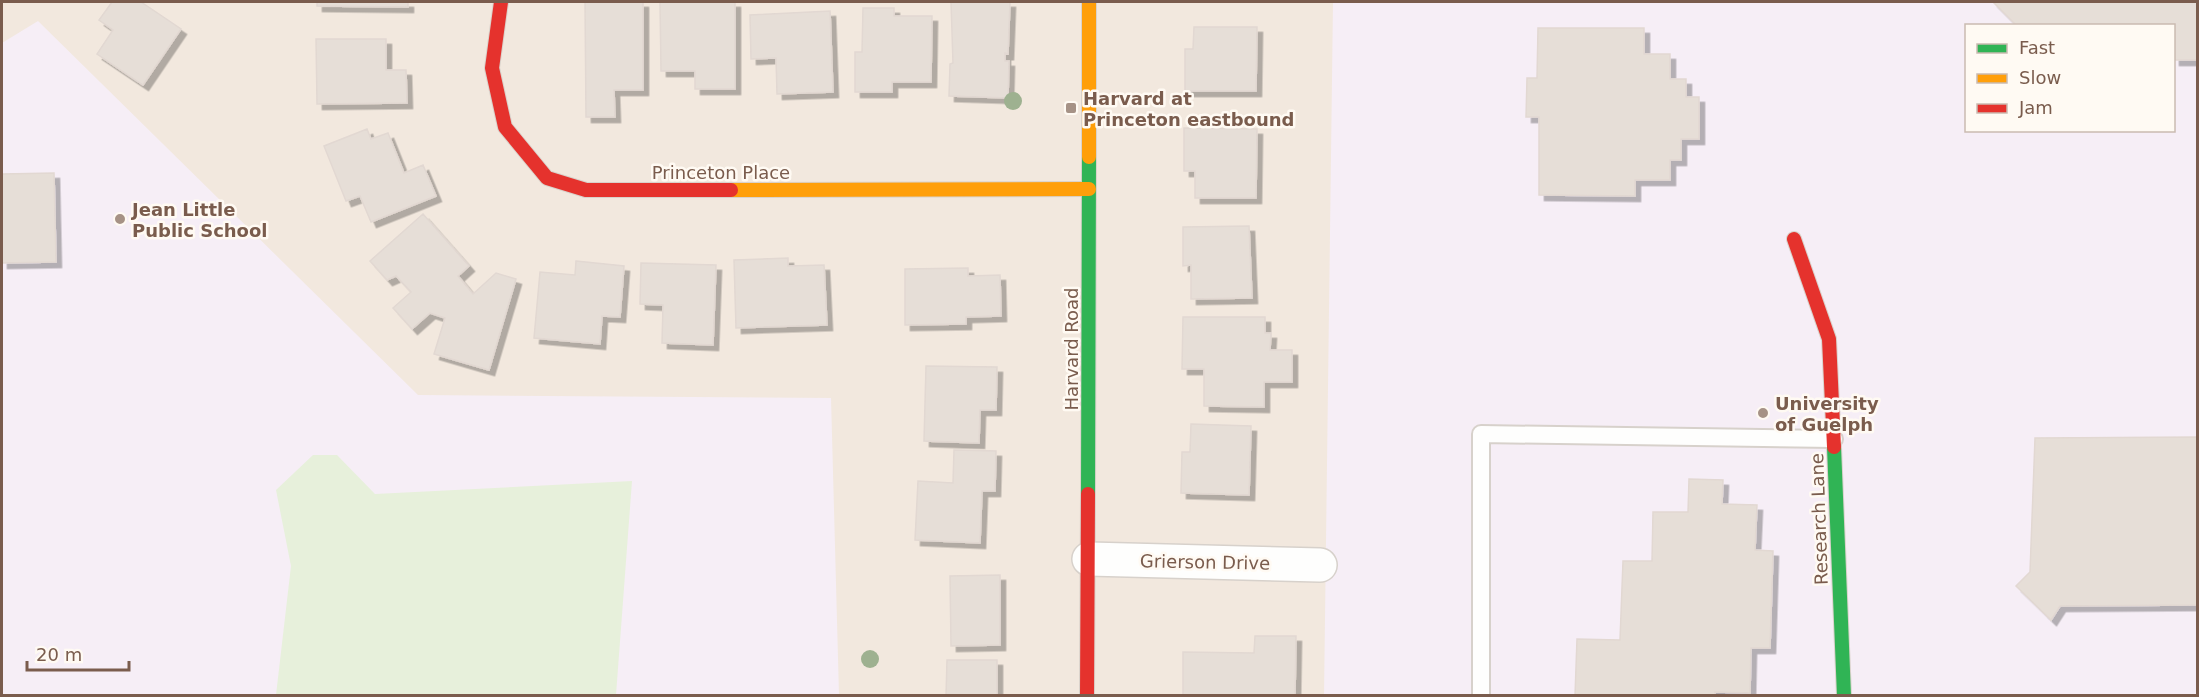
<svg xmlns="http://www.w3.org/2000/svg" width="2199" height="697" viewBox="0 0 2199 697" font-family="'DejaVu Sans',sans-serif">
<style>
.residential{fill:#f2e8de}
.education{fill:#f6eef6;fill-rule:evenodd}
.green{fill:#e7f0db}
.building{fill:#e6ded7;stroke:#e2d8d2;stroke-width:1.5;filter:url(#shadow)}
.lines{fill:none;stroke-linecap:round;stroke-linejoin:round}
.lane-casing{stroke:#d7d1cb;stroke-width:20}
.street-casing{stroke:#d7d1cb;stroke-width:36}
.fast-casing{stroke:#d9d2cb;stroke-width:16}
.slow-casing{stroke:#d9d2cb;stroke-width:16}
.jam-casing{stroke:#d9d2cb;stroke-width:16}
.lane{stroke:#fefefd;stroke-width:16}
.street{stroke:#fefefd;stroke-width:33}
.fast{stroke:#30b455;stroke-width:14}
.slow{stroke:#ff9f0a;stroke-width:14}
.jam{stroke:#e5322d;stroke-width:14}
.tree{fill:#9eb190}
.poi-dot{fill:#a69286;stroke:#fffaf3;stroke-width:2}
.labels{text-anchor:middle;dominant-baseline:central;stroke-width:5;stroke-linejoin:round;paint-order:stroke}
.poi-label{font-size:18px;font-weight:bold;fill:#7a5c4d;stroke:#fffaf3;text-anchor:start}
.street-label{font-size:18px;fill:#7a5c4d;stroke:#fffaf3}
</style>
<defs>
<filter id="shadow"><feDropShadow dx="5.5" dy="5.5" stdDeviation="0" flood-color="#0004"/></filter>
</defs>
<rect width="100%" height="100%" fill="#f9f5f0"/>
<path class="residential" d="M2 2H1334L1325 695H2Z"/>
<path class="education" d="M1333 2H2197V695L1324 696ZM1966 26H2174V130H1966Z
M38 21 418 395 831 398 839 695 2 696V43Z"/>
<path class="green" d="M313 455H337L375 494 632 481 616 695H276L291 566 276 490Z"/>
<path class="building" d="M112 2H141L181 29 143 85 97 54 113 30 99 20Z
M317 2H408V7L317 6Z
M585 2H643V90H614L615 117H586Z
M660 2H735V89H695V71H661Z
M951 2H1010L1008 54 1005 53V61H1009L1008 98 949 96 950 64 953 63Z
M1993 2H2198V60H2174V26H2017Z
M863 8H894V16H932L931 82H892V92H855V52H862Z
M830 11 833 92 777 94 776 58 751 59 750 15Z
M1194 27H1257L1256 91H1185V49H1193Z
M1538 28H1644V54H1670V79H1686V97H1699V139H1681V160H1670V180H1635V196L1539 195V117H1526L1527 78H1537Z
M316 39H386V70H406L407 103 317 104Z
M1184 128 1257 129 1256 198H1195V171H1184Z
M367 129 371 139 388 133 404 173 423 165 436 196 371 222 360 196 346 201 324 146Z
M54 173 56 262 2 263V174Z
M423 214 469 266 458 276 473 294 496 273 516 279 489 370 434 354 445 318 430 313 412 329 393 308 411 292 396 276 387 280 370 261Z
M1249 226 1252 298 1191 299V265L1183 266V227Z
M788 258V266L824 265 827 325 736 328 734 260Z
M576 261 624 266 620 317 602 316 600 344 534 338 540 272 575 275Z
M641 263 716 265 713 345 662 343 663 305 640 304Z
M968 268V276L1000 275 1001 316 966 317V324L905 325V269Z
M1183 317H1265V333H1271L1270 350H1292V382H1264V407L1204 406V369H1182Z
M926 366 997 367 996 410H980L979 443 924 441Z
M1191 424 1251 426 1249 495 1181 493 1182 452H1190Z
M2198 437V605L2060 606 2051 620 2016 586 2030 572 2035 438Z
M954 450 996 451 995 491H982L980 543 915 540 918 481 953 483Z
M1689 479 1723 480 1722 504 1757 505 1755 550 1773 551 1770 648H1751L1750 693 1715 692V696H1575L1577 639 1620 640 1623 561H1652L1653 512H1688Z
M1000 575V645L951 646 950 576Z
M1255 636H1296L1295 696H1183V652L1254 653Z
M947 660H997V696H946Z"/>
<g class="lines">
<defs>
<path id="lane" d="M1481 696V434L1834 439"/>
<path id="street" d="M1089 559 1320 565"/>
<path id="fast" d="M1834 447 1844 696
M1088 494 1089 157"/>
<path id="slow" d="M1089 157V2
M731 190 1089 189"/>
<path id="jam" d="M501 2 492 68 505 127 547 178 586 190H731
M1794 239 1829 339 1834 447
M1087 696 1088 494"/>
</defs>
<use href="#lane" class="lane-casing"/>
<use href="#street" class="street-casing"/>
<use href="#fast" class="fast-casing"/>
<use href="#slow" class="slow-casing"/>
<use href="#jam" class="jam-casing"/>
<use href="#lane" class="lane"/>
<use href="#street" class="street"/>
<use href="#fast" class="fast"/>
<use href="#slow" class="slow"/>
<use href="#jam" class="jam"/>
</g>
<g class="tree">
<circle cx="1013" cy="101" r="9"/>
<circle cx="870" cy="659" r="9"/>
</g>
<g class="poi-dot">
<rect x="1065" y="102" width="12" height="12" rx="3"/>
<circle cx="120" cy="219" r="6"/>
<circle cx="1763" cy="413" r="6"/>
</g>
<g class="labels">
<g class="poi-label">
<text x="1083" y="98">Harvard at<tspan x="1083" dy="21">Princeton eastbound</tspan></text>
<text x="132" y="209">Jean Little<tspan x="132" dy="21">Public School</tspan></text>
<text x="1775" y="403">University<tspan x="1775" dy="21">of Guelph</tspan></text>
</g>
<g class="street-label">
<text x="721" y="172">Princeton Place</text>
<text transform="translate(1071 349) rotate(-90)">Harvard Road</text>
<text transform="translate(1819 519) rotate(-92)">Research Lane</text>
<text transform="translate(1205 562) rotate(1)">Grierson Drive</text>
</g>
</g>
<rect width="2199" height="697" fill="none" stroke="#7a5c4d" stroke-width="6"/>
<rect x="1965" y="24" width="210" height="108" fill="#fffaf3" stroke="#cabbb1" stroke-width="1.5"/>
<rect x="1977" y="44" width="30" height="9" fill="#30b455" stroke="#cabbb1" stroke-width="1.5"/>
<text x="2019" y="54" font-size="18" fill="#7a5c4d">Fast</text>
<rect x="1977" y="74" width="30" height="9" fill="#ff9f0a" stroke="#cabbb1" stroke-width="1.5"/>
<text x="2019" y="84" font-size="18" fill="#7a5c4d">Slow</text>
<rect x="1977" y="104" width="30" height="9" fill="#e5322d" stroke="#cabbb1" stroke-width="1.5"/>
<text x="2019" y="114" font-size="18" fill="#7a5c4d">Jam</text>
<path d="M27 661v9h102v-9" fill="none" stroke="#7a5c4d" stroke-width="3"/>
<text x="36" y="661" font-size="18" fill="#7a5c4d" stroke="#fffaf3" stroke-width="4.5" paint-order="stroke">20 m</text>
</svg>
